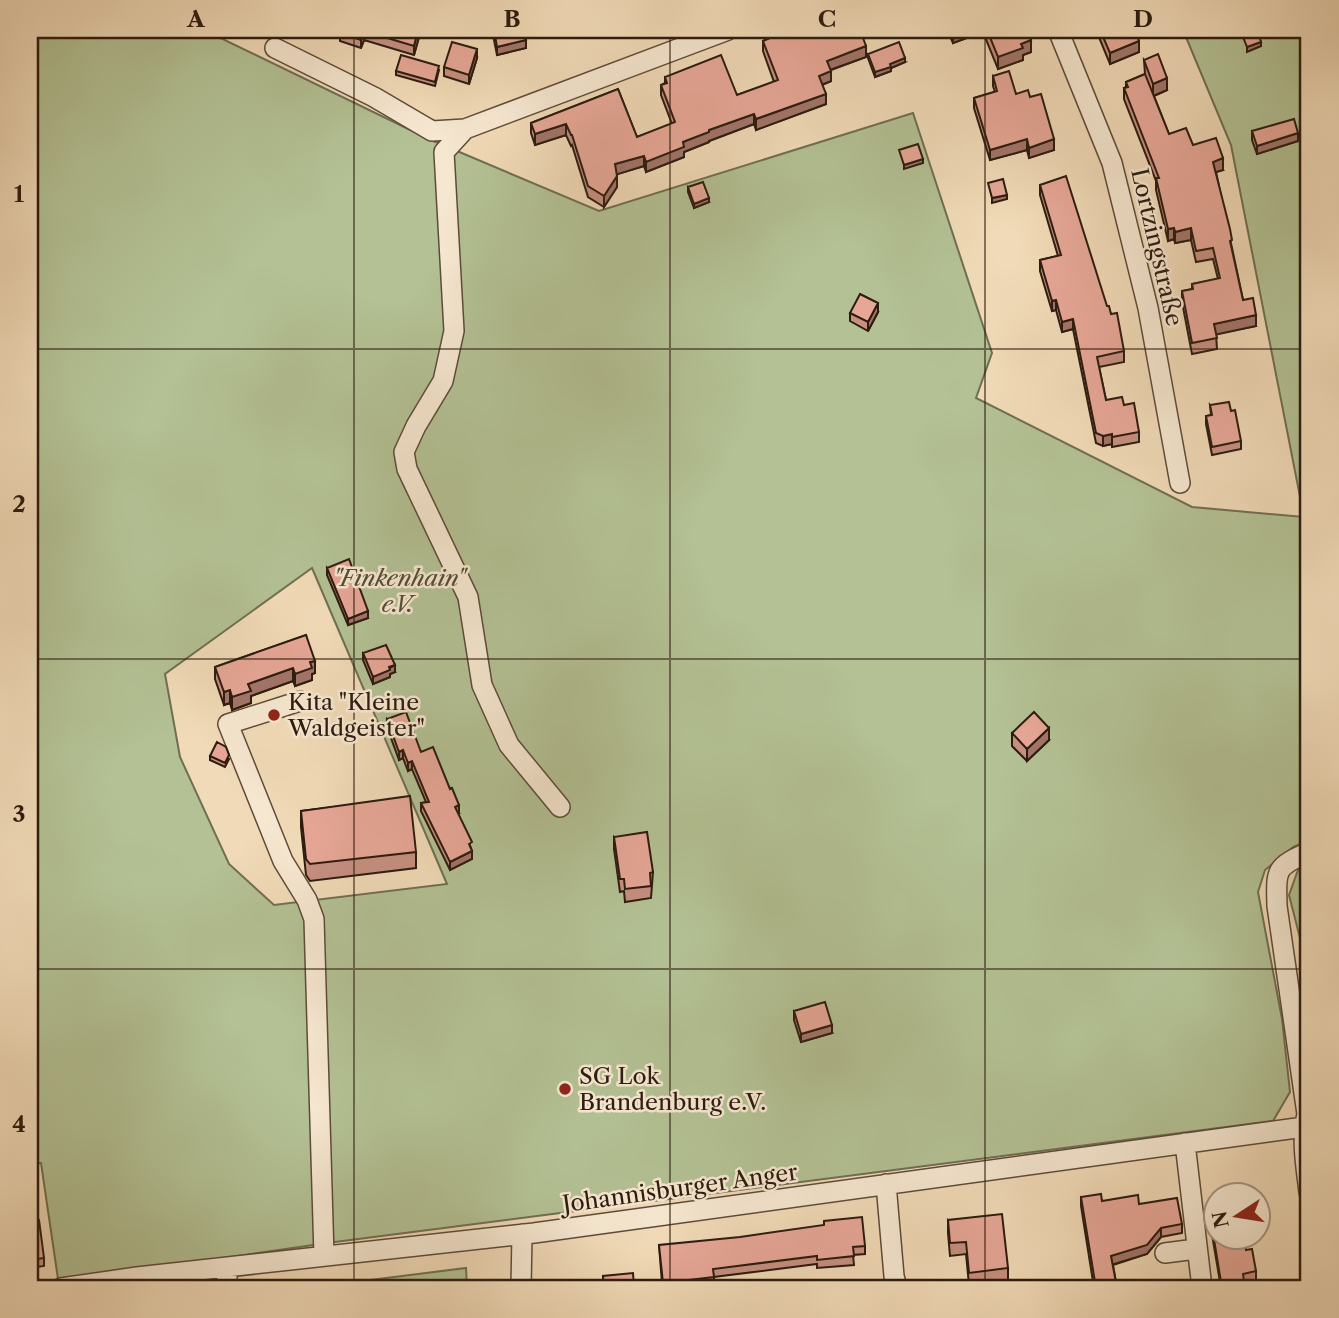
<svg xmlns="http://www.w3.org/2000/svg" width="1339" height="1318" viewBox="0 0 1339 1318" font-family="'Libre Caslon Text',serif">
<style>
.green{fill:#b3c194;stroke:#706e52;stroke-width:2;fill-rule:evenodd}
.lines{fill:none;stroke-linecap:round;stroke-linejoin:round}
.minor-casing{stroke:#5d4b39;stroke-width:22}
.minor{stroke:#f6e7d0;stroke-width:19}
.wall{fill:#c79082;stroke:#2c1b0f;stroke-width:2}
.shaded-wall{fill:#a2756a;stroke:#2c1b0f;stroke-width:2}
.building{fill:#e7a797;stroke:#2c1b0f;stroke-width:2}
.grid{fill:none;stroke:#2c1b0f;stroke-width:2;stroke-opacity:0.55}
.poi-dot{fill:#8f2418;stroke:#f6e7d0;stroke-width:2.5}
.labels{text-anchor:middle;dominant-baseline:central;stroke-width:5;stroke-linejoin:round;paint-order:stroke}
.street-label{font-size:23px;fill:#2c1b0f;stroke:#f6e7d0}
.park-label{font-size:23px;font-style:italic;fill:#544d37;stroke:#f6e7d0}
.poi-label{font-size:23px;fill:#2c1b0f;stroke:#f6e7d0;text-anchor:start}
.neatline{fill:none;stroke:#2c1b0f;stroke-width:2.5}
.grid-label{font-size:23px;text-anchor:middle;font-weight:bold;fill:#2c1b0f}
</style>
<rect width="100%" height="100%" fill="#f1dab7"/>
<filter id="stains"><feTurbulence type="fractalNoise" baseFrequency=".00286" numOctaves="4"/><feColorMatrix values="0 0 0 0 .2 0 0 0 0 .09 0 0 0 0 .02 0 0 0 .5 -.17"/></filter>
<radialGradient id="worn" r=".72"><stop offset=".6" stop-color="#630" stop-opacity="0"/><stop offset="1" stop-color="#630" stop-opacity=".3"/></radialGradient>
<path class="green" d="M30 30H204L431 140 599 211 913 113 992 353 976 398 1192 507 1304 517 1231 145 1183 30H1309V840L1293 847 1265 870 1258 892 1282 1019 1290 1092 1273 1121 327 1243 224 1258 58 1279 41 1163 30 1164ZM312 568 447 884 274 905 229 864 180 757 165 674Z
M1309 865V935L1300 938 1289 895 1298 870Z
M466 1268 467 1288H306Z"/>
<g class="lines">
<defs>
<path id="minor" d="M1058 30 1112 163 1148 308 1180 483
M275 48 374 97 432 131 465 129
M300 701 228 724 283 861 307 900 314 919 324 1256
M560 807 509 745 482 685 468 597 407 469 404 452 416 426 443 381 454 331 444 152 465 129 728 30
M1309 852C1275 867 1276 869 1277 906L1307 1114C1301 1140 1306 1166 1309 1192
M1185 1143 1202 1288
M886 1184 894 1276 897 1288
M1165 1253 1196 1249
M61 1288 137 1277 534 1233 1304 1127
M227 1288V1267
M521 1288 522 1234"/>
</defs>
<use href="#minor" class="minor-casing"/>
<use href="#minor" class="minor"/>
</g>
<path class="wall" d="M333 30H421L414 55 364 40 361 48 340 41V32Z
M492 30H523L526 48 497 55Z
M947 30H1027L1031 52 1023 55V60L998 69 983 32 953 43Z
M1096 30H1135L1139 52 1110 64Z
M776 33 866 57 831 70V81L822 85 826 104 756 130 754 124 709 141V142L684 152V157L646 172 644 166 617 174V187L604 207 588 197 572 145 571 146 566 135 535 145 531 133V123L618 89 637 137 672 124 661 95V85L665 83V77L737 95 774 82 763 51V41L776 35Z
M868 54 905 62 891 68V71L875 77 868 58Z
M477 58 469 84 444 76V67Z
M1144 60 1167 90 1154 96 1169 134 1193 145 1223 170 1216 172 1232 248 1243 300 1256 326 1216 334 1217 349 1192 354 1182 302V291L1192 289V284L1218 279 1213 259 1196 262 1191 240 1175 243 1174 239 1168 241 1156 190V181L1124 99V88L1126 87V82L1145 74Z
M439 70 435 86 396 75V71Z
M993 76 1016 94 1030 97 1054 150 1029 158 1027 150 990 160 974 108V98L995 92 993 86Z
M1252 131 1298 141 1257 154 1252 140Z
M1040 185 1111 314 1124 351V362L1099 367 1106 400 1124 405 1139 432V442L1112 447V444L1103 446 1096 443 1073 329 1062 332 1056 310 1052 311 1040 271V260L1058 256 1040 195Z
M688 187 709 202 694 208 688 192Z
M878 312 868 331 850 321V313Z
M1210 405 1241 441V449L1212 455 1206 424V416L1211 415Z
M327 568 368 618 348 625 327 575Z
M306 635 315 673 312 674V680L295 686 293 681 251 696V703L232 710 230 703 224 705 215 679V667Z
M363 653 395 672 390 674V677L373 684 363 660Z
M387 719 421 752 459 813H458L472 851V859L450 870 421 811V803L426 802 412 769 408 771 403 758 399 760 387 727Z
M1012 733 1049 740 1027 761 1012 746Z
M210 756 229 759 225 767 210 760Z
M343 806 416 852V868L310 881 306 875 301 827V811Z
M614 837 653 872 651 898 625 902 624 891 620 892 614 849Z
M794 1011 832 1033 801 1042 794 1020Z
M1081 1197 1102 1201 1139 1204 1182 1224V1233L1161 1237 1147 1254 1113 1265 1117 1288H1094L1081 1206Z
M1208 1203 1246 1250 1256 1271V1280L1244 1282 1245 1288H1221L1208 1211Z
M948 1220 1008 1268V1280L969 1285 966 1254 950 1256 948 1233Z
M30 1221 44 1258V1266L30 1268Z
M659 1245 865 1246V1254L853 1255 854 1265 817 1268V1264L714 1277V1285L690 1288H603V1276L634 1286 662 1283Z"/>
<path class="shaded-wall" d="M418 30H421L414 55V46Z
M958 30H983V32L953 43V32Z
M364 31V40L361 48V40Z
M526 40V48L497 55V47Z
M1031 40V52L1023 55V60L998 69V57L1021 44Z
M1139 41V52L1110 64V53Z
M1261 42V46L1247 52V47Z
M866 46V57L827 71V61Z
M477 49V58L469 84V75Z
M905 58V62L891 68V71L875 77V72L890 64Z
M831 71V81L819 86V76Z
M1167 78V90L1153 96V84Z
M826 94V104L756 130V119Z
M754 114V124L709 141V142L684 152V157L646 172V162L683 142 709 130Z
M566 124V135L535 145V134Z
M1298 133V141L1257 154V146Z
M1027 139V150L990 160V150Z
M1054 139V150L1029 158V148Z
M644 156V166L615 175V164Z
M1223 158V170L1213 173V162Z
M923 159V163L904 169V165Z
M617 176V187L604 207V196Z
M1007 195V199L992 203V198Z
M709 198V202L694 208V204Z
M1174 228V239L1168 241V229Z
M1191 228V240L1175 243V232Z
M1056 300V310L1052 311V301Z
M878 303V312L868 331V322Z
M1256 315V326L1214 335V324Z
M1073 319V329L1062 332V322Z
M1112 434V444L1103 446V436Z
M368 611V618L348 625V619Z
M315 661V673L312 674V680L295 686V674L310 662Z
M395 665V672L390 674V677L373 684V677Z
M293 668V681L251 696V703L232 710V697L248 684Z
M230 690V703L224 705V692Z
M1049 728V740L1027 761V749Z
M403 750V758L399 760V752Z
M412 761V769L408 771V763Z
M459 805V813L455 815V807Z
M472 851V859L450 870V862Z
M832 1025V1033L801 1042V1034Z
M1161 1228V1237L1147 1254 1111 1265V1256Z"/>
<path class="building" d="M341 30H418L414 46 364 31 361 40 340 33Z
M494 30H523L526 40 497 47Z
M785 30H860L866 46 827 61 831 71 819 76 826 94 756 119 754 114 709 130V132L683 142 684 147 646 162 644 156 615 164 617 176 604 196 588 186 572 135H571L566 124 535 134 531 123 618 89 637 137 675 122 661 85 667 83 665 77 721 55 737 95 778 80 763 41 777 35 776 33Z
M987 30H1027L1031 40 1021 44 1023 48 998 57Z
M1100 30H1135L1139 41 1110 53Z
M1248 30H1257L1261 42 1247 47 1241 32Z
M452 42 477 49 469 75 444 67Z
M899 42 905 58 890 64 891 67 875 72 868 54Z
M1158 54 1167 78 1153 84 1144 60Z
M401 55 439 66 435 82 396 71Z
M1009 71 1016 94 1028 90 1030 97 1041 94 1054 139 1029 148 1027 139 990 150 974 98 997 91 993 76Z
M1145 74 1169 134 1186 128 1193 145 1216 138 1223 158 1213 162 1230 229 1232 240 1230 241 1243 300 1253 298 1256 315 1214 324 1217 338 1192 343 1182 291 1193 289 1192 284 1220 278 1213 248 1196 251 1191 228 1175 232 1174 228 1168 229 1156 178H1159L1124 88 1128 87 1126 82Z
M1294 119 1298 133 1257 146 1252 131Z
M918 144 923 159 904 165 899 150Z
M1066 176 1107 306H1109L1111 314 1117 313 1124 351 1097 357 1106 400 1122 397 1124 405 1134 403 1139 432 1112 437V434L1103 436 1096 433 1073 319 1062 322 1056 300 1052 301 1040 260 1061 255 1040 185Z
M1003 179 1007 195 992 198 988 183Z
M703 182 709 198 694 204 688 187Z
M860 294 878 303 868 322 850 313Z
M1229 402 1231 411 1235 410 1241 441 1212 447 1206 416 1212 415 1210 405Z
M349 559 368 611 348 619 327 568Z
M306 635 315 661 310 662 312 668 295 674 293 668 248 684 251 691 232 697 230 690 224 692 215 667Z
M386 645 395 665 389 667 390 670 373 677 363 653Z
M406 712 421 752 433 747 450 789 452 788 459 805 455 807 472 842 469 844 472 851 450 862 421 803 429 802 412 761 408 763 403 750 399 752 387 719Z
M1034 712 1049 728 1027 749 1012 733Z
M217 742 226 747 229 755 225 763 210 756Z
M410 796 416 852 310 864 306 859 301 811Z
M647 832 653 872 650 873 651 886 625 889 624 879H620L614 837Z
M825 1002 832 1025 801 1034 794 1011Z
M1101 1194 1102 1201 1138 1195 1139 1204 1177 1198 1182 1224 1161 1228 1147 1245 1111 1256 1117 1288H1096L1081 1197Z
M1216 1201V1237H1244L1246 1250 1252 1249 1256 1271 1243 1274 1245 1288H1222L1208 1203Z
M1002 1214 1008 1268 969 1273 966 1242 950 1243 948 1220Z
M862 1217 865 1246 853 1247 854 1256 817 1260V1256L713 1269 714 1277 663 1283 659 1245 740 1237 824 1225V1221Z
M39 1220 44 1258 30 1260V1221Z
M633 1273 634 1286 663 1283 664 1288H604L603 1276Z
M345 1283V1288H327V1285Z"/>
<path class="grid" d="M354 30V1288M670 30V1288M985 30V1288M30 349H1309M30 659H1309M30 969H1309"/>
<g class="poi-dot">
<circle cx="274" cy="715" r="7"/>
<circle cx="565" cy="1089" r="7"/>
</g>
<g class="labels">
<g class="street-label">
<text transform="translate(1157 247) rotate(77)">Lortzingstraße</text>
<text transform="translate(680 1188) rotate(-8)">Johannisburger Anger</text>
</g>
<g class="park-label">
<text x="398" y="578">"Finkenhain"<tspan x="398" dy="26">e.V.</tspan></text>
</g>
<g class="poi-label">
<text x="288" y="702">Kita "Kleine<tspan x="288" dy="26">Waldgeister"</tspan></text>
<text x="579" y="1076">SG Lok<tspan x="579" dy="26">Brandenburg e.V.</tspan></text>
</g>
</g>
<rect width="1339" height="1318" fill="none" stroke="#f1dab7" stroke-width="77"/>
<g transform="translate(1237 1216) rotate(258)"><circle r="33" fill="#f6e7d0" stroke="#a59583" stroke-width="2"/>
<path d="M0-5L12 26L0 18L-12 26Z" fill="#8f2418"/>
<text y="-10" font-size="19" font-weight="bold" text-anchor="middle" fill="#2c1b0f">N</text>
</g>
<rect x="38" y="38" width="1262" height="1242" class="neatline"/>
<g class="grid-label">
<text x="196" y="27">A</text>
<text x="512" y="27">B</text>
<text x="827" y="27">C</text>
<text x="1143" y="27">D</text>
<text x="19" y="202">1</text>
<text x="19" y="512">2</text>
<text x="19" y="822">3</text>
<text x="19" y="1132">4</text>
</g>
<rect width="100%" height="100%" filter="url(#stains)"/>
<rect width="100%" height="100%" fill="url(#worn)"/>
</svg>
